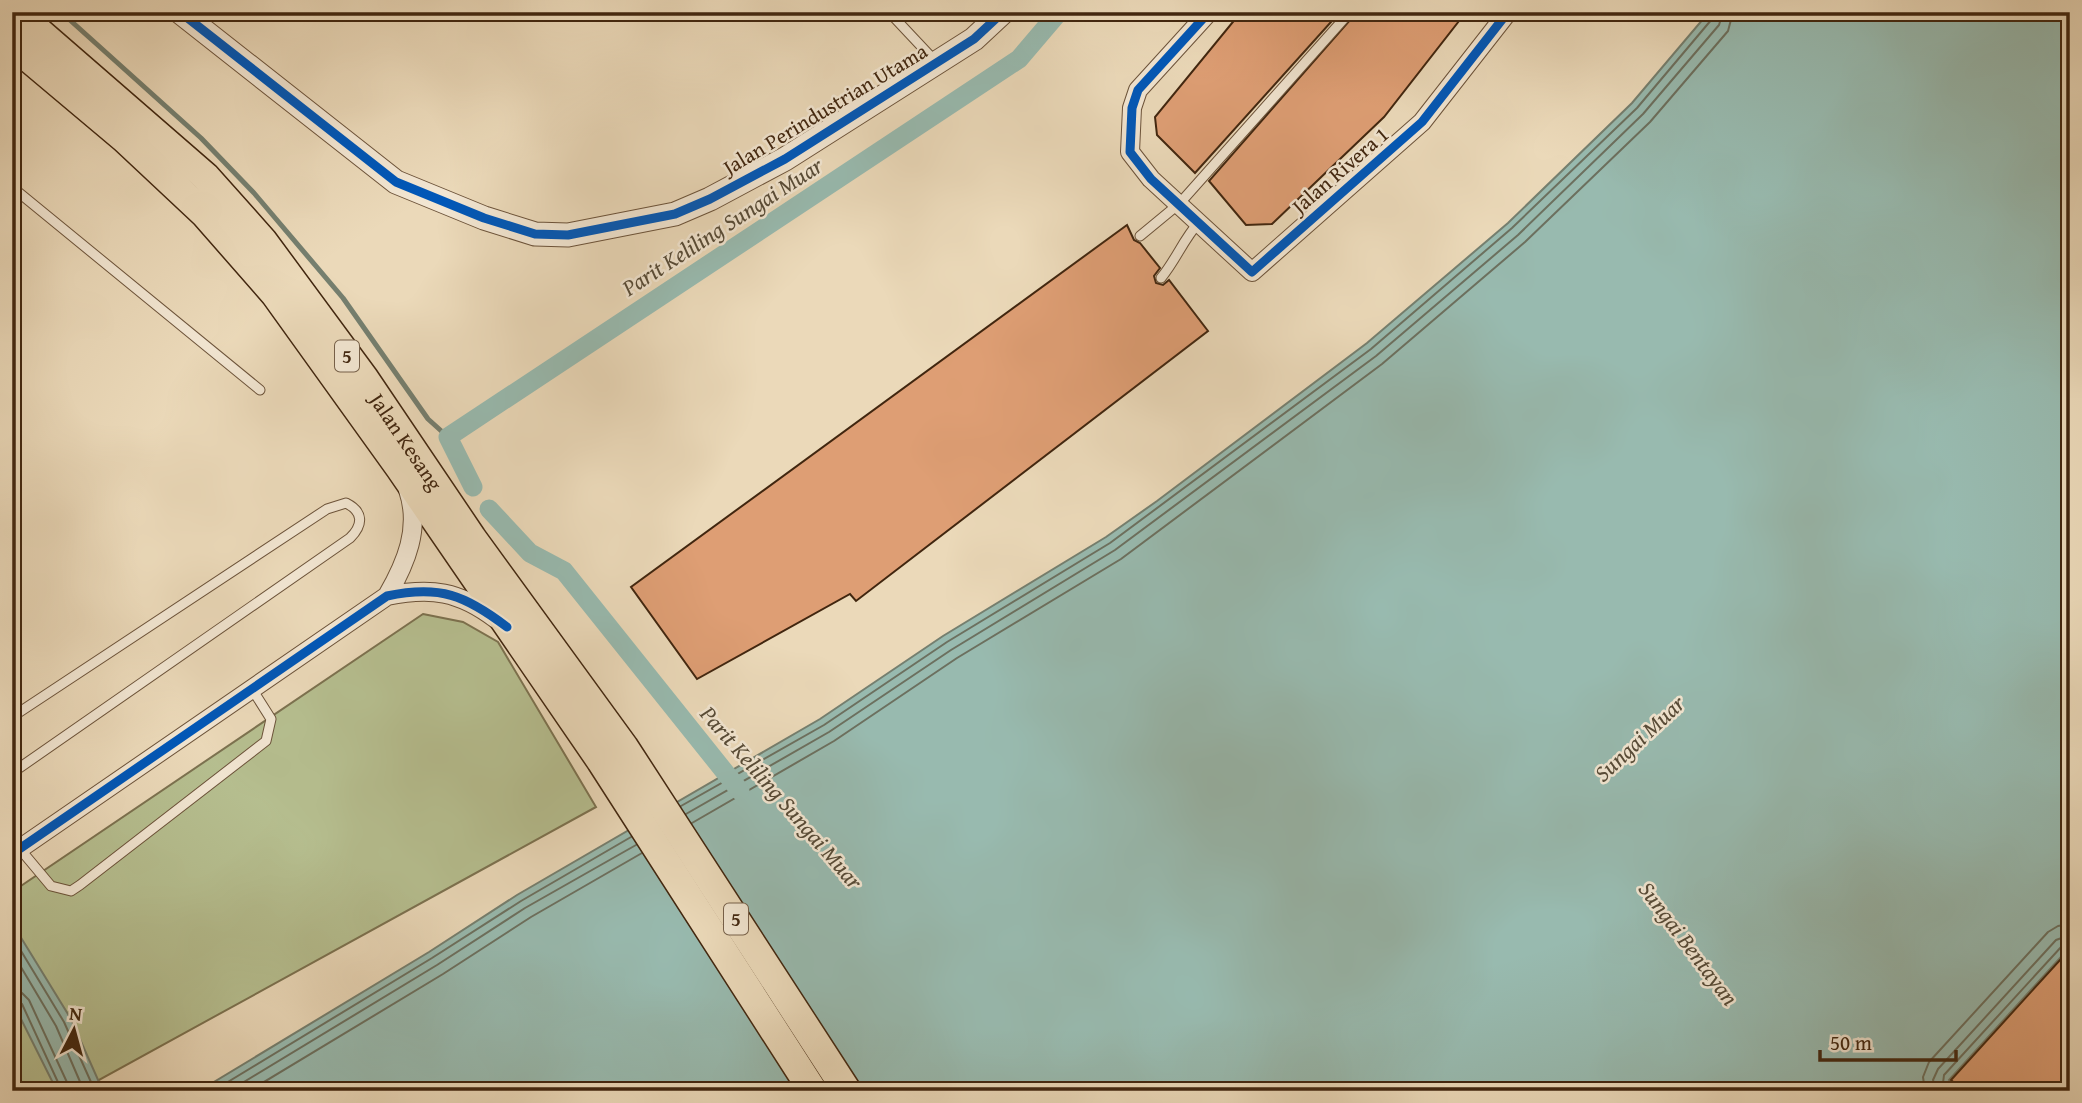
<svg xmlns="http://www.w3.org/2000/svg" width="2082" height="1103" viewBox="0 0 2082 1103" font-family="'Gentium Book Plus',serif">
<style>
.green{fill:#b6bf90;stroke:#7c7250;stroke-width:2}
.water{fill:#98baaf;stroke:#757f6f;stroke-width:2}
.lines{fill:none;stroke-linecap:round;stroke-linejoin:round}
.shore{stroke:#6c705f;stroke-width:2}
.stream{stroke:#757f6f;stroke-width:5}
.canal{stroke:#98baaf;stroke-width:19}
.building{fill:#de9e74;stroke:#41260f;stroke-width:2}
.service-casing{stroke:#6c533a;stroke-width:11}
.minor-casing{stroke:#6c533a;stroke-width:20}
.tertiary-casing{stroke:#6c533a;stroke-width:25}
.primary-casing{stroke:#41260f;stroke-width:31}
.service{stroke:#f2e6d2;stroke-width:9}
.minor{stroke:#f2e6d2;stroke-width:18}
.tertiary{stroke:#f2e6d2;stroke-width:23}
.primary{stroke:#ebd9b9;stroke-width:28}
.cycleway-casing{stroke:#f2e6d2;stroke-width:13}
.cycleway{stroke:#0057b8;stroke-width:9}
.labels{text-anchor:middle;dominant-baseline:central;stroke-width:5;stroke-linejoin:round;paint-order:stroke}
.shield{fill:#f2e6d2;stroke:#76604a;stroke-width:2}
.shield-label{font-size:19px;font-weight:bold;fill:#41260f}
.street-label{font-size:21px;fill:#41260f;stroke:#f2e6d2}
.water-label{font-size:23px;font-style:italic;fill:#574b37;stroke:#f2e6d2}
</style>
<rect width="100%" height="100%" fill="#ebd9b9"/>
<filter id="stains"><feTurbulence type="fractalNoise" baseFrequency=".00286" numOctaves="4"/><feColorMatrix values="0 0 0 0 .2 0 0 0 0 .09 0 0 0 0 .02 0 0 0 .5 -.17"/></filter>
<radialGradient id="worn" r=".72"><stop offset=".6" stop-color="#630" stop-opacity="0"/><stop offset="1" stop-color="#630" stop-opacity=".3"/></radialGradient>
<path class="green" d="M423 614 463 622 498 642 596 807 79 1091H12V892Z"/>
<path class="water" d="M1709 12H2070V947L1949 1080 1960 1091H199L429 952 517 895 820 719 943 636 1106 537 1157 501 1367 343 1508 223 1632 103Z
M12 923 71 1019 103 1091H57L12 1001Z"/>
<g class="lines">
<path class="shore" d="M681 806 824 725 947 642 1110 543 1371 349 1512 228 1637 108 1712 19 1714 12
M686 814 829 732 951 650 1115 550 1376 356 1518 235 1643 114 1719 25 1723 12
M692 823 834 741 957 658 1121 559 1382 364 1525 242 1650 122 1728 31 1733 12
M12 936 64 1022 95 1091
M12 952 56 1026 84 1091
M12 991 22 993 29 1000 71 1091
M12 1000 22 1004 62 1091
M213 1091 432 958 521 901 631 837
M229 1091 437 965 525 908 636 845
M249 1091 443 974 531 917 642 853
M1925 1091 1923 1077 1929 1062 2048 932 2058 926 2070 924
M1937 1091 1933 1080 1938 1069 2056 940 2070 935
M1949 1091 1943 1083 1944 1075 2062 946 2070 943"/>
<path class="stream" d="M61 12 201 138 254 193 343 298 428 419 448 437"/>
<path class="canal" d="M473 487 448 437 1019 59 1059 12
M489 509 530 553 564 571 740 791"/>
</g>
<path class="building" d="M1241 12H1340L1195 173 1157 135 1155 117Z
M1357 12H1466L1384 117 1272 224 1246 225 1209 181Z
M1127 225 1134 240 1140 243 1160 268 1154 276 1156 283 1163 285 1169 280 1208 331 856 601 850 594 697 679 631 587Z
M2070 949V1091H1963L1951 1080Z"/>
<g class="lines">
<defs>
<path id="service" d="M889 12 935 61
M12 187 260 390
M1140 236 1180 203 1350 12
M1161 278C1176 260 1183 240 1199 222
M12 717 327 509 346 503C364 512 363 525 350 538L12 773
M20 849 51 886 71 891 80 885 266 741 271 719 252 689"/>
<path id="minor" d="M1209 12 1138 90 1132 108 1130 152 1151 179 1252 272 1422 122 1508 12
M387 596C406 563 421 528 408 490
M12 854 387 596C431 587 459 591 496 619"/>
<path id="tertiary" d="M180 12 396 182 484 218 535 234 568 235 675 214 710 199 785 159 974 39 1003 12"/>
<g id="primary">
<path id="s1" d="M16 12 206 177 263 241 364 378 472 538 624 747 847 1091"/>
<path d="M12 44 125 139 205 214 275 294 400 468 601 761 813 1091"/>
</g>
</defs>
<use href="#service" class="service-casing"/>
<use href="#minor" class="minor-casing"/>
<use href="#tertiary" class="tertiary-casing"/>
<use href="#primary" class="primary-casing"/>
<use href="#service" class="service"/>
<use href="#minor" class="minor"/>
<use href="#tertiary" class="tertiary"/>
<use href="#primary" class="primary"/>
<defs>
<path id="cycleway" d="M180 12 396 182 484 218 535 234 568 235 675 214 710 199 785 159 974 39 1003 12
M1209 12 1138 90 1132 108 1130 152 1151 179 1252 272 1422 122 1508 12
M12 854 387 596C440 585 465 595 507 627"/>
</defs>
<use href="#cycleway" class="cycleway-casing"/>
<use href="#cycleway" class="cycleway"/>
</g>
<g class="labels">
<g class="shield">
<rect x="335" y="340.5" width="24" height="31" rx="5"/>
<rect x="724" y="903.5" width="24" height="31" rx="5"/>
</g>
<g class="shield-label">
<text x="347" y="356">5</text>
<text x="736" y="919">5</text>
</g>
<g class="street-label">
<text transform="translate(825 109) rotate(-31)">Jalan Perindustrian Utama</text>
<text transform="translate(1340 170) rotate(-41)">Jalan Rivera 1</text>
<text stroke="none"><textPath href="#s1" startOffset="584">Jalan Kesang</textPath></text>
</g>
<g class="water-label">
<text transform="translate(722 226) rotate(-33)">Parit Keliling Sungai Muar</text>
<text transform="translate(1639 738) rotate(-43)">Sungai Muar</text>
<text transform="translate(782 797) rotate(49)">Parit Keliling Sungai Muar</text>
<text transform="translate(1689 943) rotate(53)">Sungai Bentayan</text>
</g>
</g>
<rect width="2082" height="1103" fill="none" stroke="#ebd9b9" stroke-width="42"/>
<rect x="14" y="14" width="2054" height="1075" fill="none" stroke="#41260f" stroke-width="3.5"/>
<rect x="21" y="21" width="2040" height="1061" fill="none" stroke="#41260f" stroke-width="2"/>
<g transform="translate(74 1030) rotate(6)" stroke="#f2e6d2" stroke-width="5" paint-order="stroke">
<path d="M0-5L12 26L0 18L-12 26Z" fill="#41260f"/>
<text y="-10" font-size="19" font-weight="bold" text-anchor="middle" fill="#41260f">N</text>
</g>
<path d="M1820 1050v10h136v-10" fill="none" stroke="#41260f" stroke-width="3.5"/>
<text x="1830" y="1050" font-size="21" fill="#41260f" stroke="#f2e6d2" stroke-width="5" paint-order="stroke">50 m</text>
<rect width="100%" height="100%" filter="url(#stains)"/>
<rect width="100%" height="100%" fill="url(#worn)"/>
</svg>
